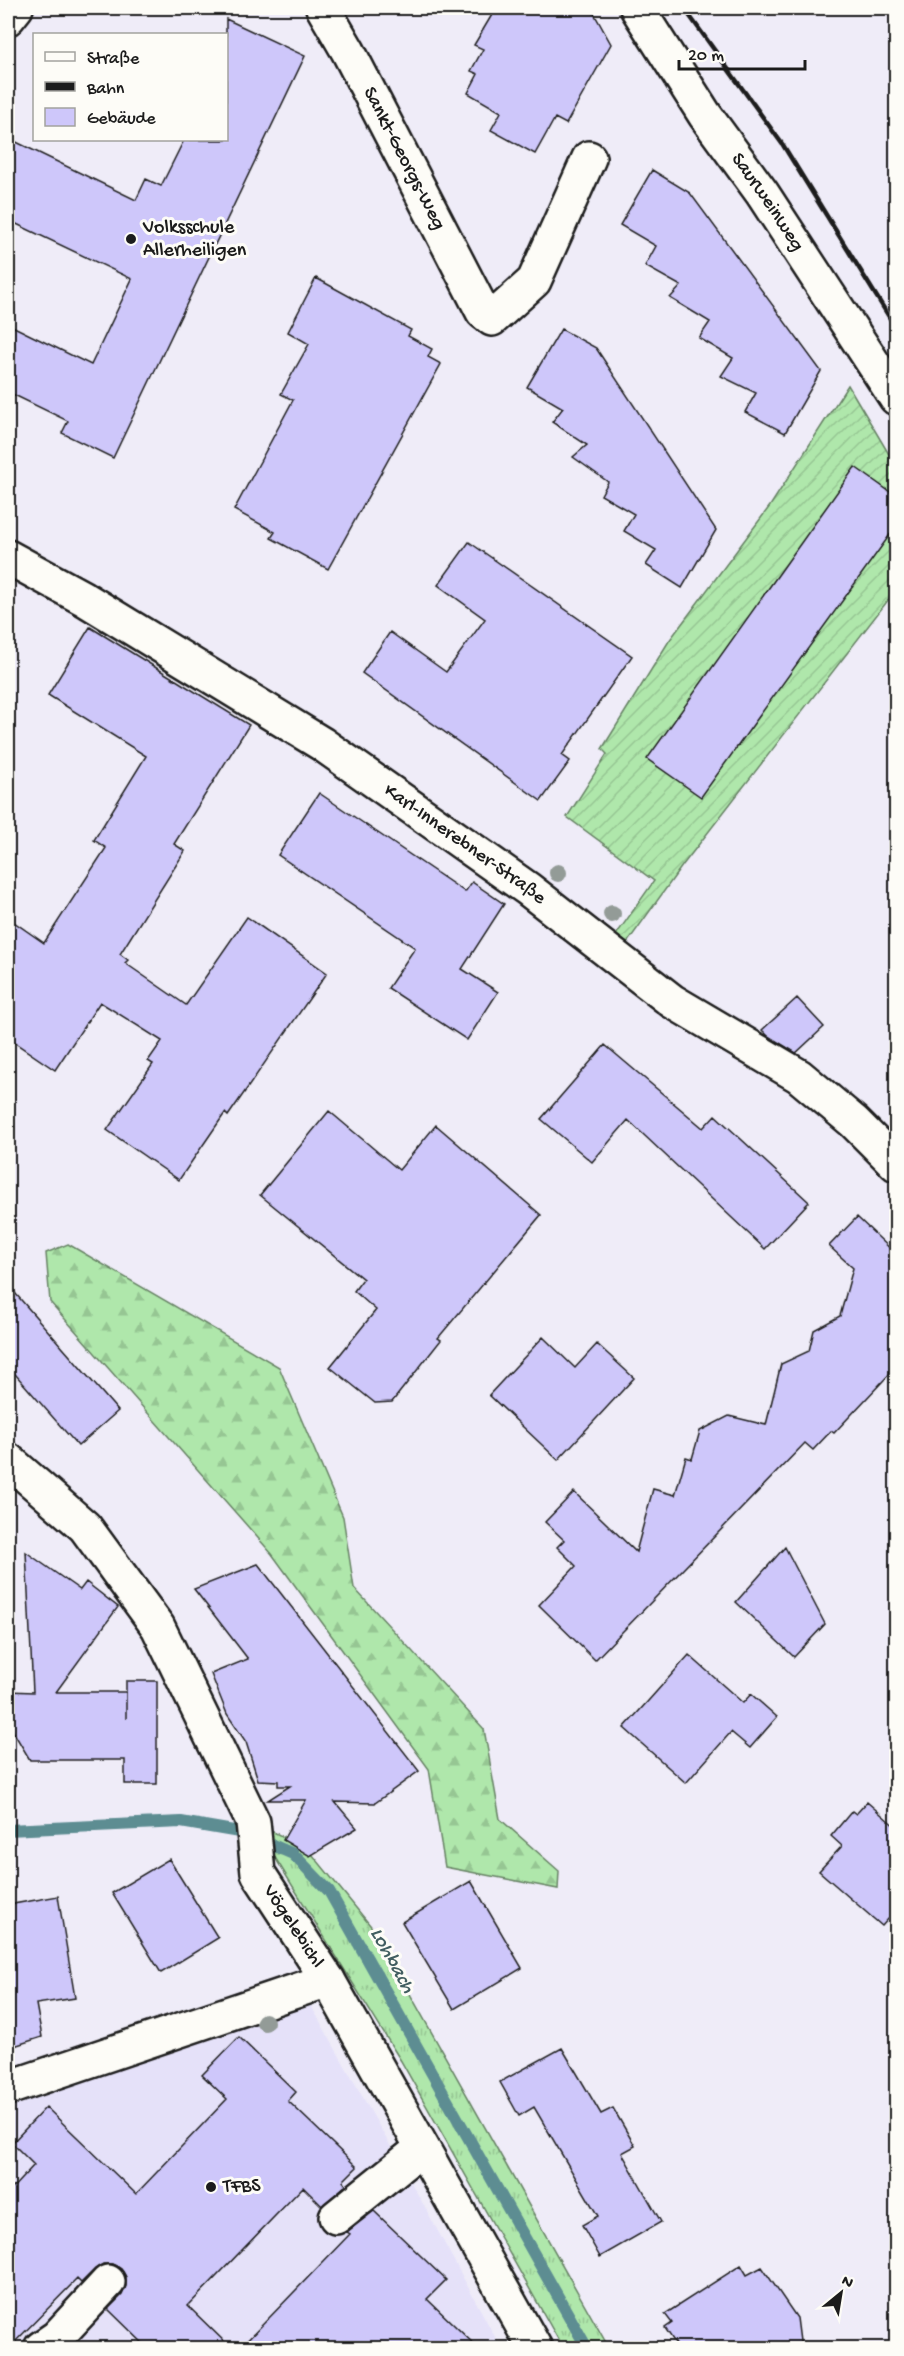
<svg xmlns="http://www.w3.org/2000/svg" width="904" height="2356" viewBox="0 0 904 2356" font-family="'Gochi Hand',sans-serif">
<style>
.built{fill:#e5e1f9}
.grass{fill:url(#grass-tufts);stroke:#668264;stroke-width:1.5}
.forest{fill:url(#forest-firs);stroke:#668264;stroke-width:1.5}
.garden{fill:url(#garden-furrows);stroke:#668264;stroke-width:1.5}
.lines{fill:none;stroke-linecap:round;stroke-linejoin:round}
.stream{stroke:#5d8d92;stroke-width:12}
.building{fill:#cec7fa;stroke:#1c1c1c;stroke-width:1.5}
.minor-casing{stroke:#1c1c1c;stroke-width:38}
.minor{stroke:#fdfcf7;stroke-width:33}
.rail{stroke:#1c1c1c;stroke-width:4.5}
.tree{fill:#939b97}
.poi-dot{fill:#1c1c1c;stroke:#fdfcf7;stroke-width:2}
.labels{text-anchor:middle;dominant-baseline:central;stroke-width:6;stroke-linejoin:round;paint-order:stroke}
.street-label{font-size:20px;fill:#1c1c1c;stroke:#fdfcf7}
.poi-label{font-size:20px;fill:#1c1c1c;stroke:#fdfcf7;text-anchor:start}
.water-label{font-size:21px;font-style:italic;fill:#425e61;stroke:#fdfcf7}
</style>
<defs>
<pattern id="grass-tufts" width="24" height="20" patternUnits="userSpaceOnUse" patternTransform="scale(1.5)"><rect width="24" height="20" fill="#afe7ab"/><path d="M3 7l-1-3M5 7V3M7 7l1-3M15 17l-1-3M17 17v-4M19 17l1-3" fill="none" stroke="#96c693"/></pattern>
<pattern id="forest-firs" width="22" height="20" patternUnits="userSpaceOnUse" patternTransform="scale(1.5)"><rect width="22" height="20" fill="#afe7ab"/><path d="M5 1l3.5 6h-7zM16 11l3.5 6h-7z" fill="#96c693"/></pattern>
<pattern id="garden-furrows" width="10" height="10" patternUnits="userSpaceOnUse" patternTransform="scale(1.5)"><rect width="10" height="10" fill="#afe7ab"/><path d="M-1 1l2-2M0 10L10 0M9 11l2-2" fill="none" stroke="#96c693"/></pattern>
</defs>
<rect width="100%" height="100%" fill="#efecf8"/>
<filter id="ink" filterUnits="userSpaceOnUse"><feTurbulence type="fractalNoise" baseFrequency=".0167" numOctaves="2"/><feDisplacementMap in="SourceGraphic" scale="12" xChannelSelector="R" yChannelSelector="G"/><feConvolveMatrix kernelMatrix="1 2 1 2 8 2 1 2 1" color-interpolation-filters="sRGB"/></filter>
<g filter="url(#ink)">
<path class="built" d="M309 2002 426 2209 501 2348H8V2101Z"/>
<path class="grass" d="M253 1822 308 1849 374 1930 609 2348H563L401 2061Z"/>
<path class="forest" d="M68 1244 279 1367 343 1517 354 1588 484 1729 500 1819 559 1871 558 1889 445 1867 429 1769 272 1554 50 1302 46 1253Z"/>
<path class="garden" d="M848 385 896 466V590L682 866 627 943 616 935 654 881 567 817 607 754 602 749 669 641 770 506Z"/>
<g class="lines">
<path class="stream" d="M8 1830 181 1822 245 1833 293 1854 329 1891 587 2348"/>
</g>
<path class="building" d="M496 8H591L611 44 566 124 555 118 535 154 491 130 501 112 468 93 478 74 471 71 483 49 474 45Z
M226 19 305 56 113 458 62 433 68 421 8 392V324L91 365 132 279 8 220V138L136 200 146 179 161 186 184 140H226Z
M652 170 690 193 821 371 785 433 745 412 756 393 721 376 733 358 699 338 710 322 670 298 681 286 645 266 656 246 620 225Z
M316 278 411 330 408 336 432 349 428 357 441 364 328 569 271 538 275 532 234 510 293 400 281 394 309 344 288 332Z
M561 329 596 348 716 530 682 588 646 565 656 550 624 531 634 514 601 495 608 482 573 457 587 445 552 422 563 408 527 387Z
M855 467 897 497V525L701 797 647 759Z
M469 542 632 656 562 755 570 761 541 801 362 673 390 632 446 672 485 619 438 585Z
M90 627 249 725 174 844 185 851 120 954 128 960 125 963 186 1005 247 917 327 973 228 1116 225 1113 179 1180 107 1130 153 1064 148 1061 162 1041 100 1002 55 1070 8 1038V918L44 943 106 848 94 840 146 756 48 695Z
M319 793 465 892 472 882 504 904 462 969 498 992 467 1040 388 988 415 948 278 855Z
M797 998 824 1027 796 1053 768 1036 762 1030Z
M605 1045 703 1128 715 1115 809 1202 765 1249 628 1120 592 1162 541 1119Z
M329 1111 399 1170 436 1125 541 1215 438 1338 441 1340 392 1402 375 1403 330 1367 376 1310 354 1291 363 1279 260 1195Z
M857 1217 897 1255V1366L834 1433 831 1431 813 1450 805 1443 595 1660 539 1605 576 1566 557 1547 564 1540 545 1522 574 1492 636 1552 653 1489 675 1495 686 1457 692 1459 700 1431 729 1416 766 1425 781 1364 809 1351 814 1330 840 1316 853 1268 829 1246Z
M8 1285 118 1411 78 1446 8 1366Z
M543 1337 575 1368 597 1344 634 1378 558 1460 489 1395Z
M785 1547 825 1624 794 1657 736 1602Z
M26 1552 80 1590 86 1582 118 1607 56 1692H126V1719V1681H157V1784H125V1760H30L8 1723V1691L33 1692Z
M258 1564 419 1771 375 1803 335 1802 357 1828 310 1856 283 1840 306 1800H268L290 1786H278V1781L258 1780 246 1742 227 1714 211 1674 248 1659 194 1589Z
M689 1655 743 1703 751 1694 777 1717 750 1748 731 1732 686 1783 624 1728Z
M867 1802 897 1828V1909L882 1926 819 1871 842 1846 831 1836 852 1811 856 1814Z
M169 1859 218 1938 161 1973 112 1893Z
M471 1881 522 1968 454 2009 402 1922Z
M58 1896 75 1998 36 2004 42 2037 8 2048V1905Z
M239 2037 296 2092 288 2101 357 2167 343 2181 346 2185 322 2206 303 2187 188 2306 232 2349H149L108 2309 122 2295 126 2286V2277L121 2269 112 2264H103L95 2269 81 2283 77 2279 8 2349V2193L34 2165 12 2143 46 2107 136 2194 227 2099 202 2075Z
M562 2048 601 2114 613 2108 635 2146 622 2153 661 2222 600 2257 582 2225 598 2216 534 2107 519 2116 500 2082Z
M374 2211 446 2280 427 2299 479 2349H239L350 2234 347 2232Z
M741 2265 747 2275 762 2267 797 2318 801 2349H679L665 2328 672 2323 665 2314Z"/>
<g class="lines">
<defs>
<g id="minor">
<path id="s1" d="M323 8 348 51 483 312 492 319 534 281 589 158"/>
<path id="s2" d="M637 8 705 115 762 193 896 398"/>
<path d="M8 18 16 8"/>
<path id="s3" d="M8 557 83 598 322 744 528 889 672 1001 799 1076 854 1122 896 1164"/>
<path id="s4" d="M8 1460 85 1527 158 1627 253 1822 258 1873 328 1980 535 2348"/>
<path d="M8 2088 328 1980"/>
<path d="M336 2217 422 2148"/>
<path d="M41 2348 57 2337 108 2282"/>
</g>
</defs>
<use href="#minor" class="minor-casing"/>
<use href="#minor" class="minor"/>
<path class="rail" d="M684 8 783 145 896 328"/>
</g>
<g class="tree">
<circle cx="558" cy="873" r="9"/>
<circle cx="612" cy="914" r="9"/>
<circle cx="265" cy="2022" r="9"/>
</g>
</g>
<g class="poi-dot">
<circle cx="131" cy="239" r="6"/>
<circle cx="211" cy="2187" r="6"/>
</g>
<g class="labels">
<g class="street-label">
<text stroke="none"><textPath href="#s1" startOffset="171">Sankt-Georgs-Weg</textPath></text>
<text stroke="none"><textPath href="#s2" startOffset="234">Saurweinweg</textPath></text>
<text stroke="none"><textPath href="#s3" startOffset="540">Karl-Innerebner-Straße</textPath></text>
<text stroke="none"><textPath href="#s4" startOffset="558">Vögelebichl</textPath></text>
</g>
<g class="poi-label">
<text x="143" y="228">Volksschule<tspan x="143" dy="23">Allerheiligen</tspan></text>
<text x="223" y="2187">TFBS</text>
</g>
<g class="water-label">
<text transform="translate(391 1961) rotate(61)">Lohbach</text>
</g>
</g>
<rect width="904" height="2356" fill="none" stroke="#fdfcf7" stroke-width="30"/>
<rect x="15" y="15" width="874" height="2326" fill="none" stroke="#1c1c1c" stroke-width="2" filter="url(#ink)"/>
<rect x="33" y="33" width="195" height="108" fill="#fdfcf7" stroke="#a3a29f" stroke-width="1.5"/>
<rect x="45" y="52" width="30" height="9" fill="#fdfcf7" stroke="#a3a29f" stroke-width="1.5"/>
<text x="87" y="63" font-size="18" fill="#1c1c1c">Straße</text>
<rect x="45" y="82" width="30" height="9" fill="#1c1c1c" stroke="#a3a29f" stroke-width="1.5"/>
<text x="87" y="93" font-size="18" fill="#1c1c1c">Bahn</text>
<rect x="45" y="108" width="30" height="18" fill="#cec7fa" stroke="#a3a29f" stroke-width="1.5"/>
<text x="87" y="123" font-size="18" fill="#1c1c1c">Gebäude</text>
<g transform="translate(841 2293) rotate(30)" stroke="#fdfcf7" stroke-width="4.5" paint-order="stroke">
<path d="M0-4.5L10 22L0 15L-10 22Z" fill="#1c1c1c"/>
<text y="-9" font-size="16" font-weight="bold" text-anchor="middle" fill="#1c1c1c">N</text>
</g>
<path d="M679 60v9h126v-9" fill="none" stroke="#1c1c1c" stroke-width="3"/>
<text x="688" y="60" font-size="18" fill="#1c1c1c" stroke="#fdfcf7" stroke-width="4.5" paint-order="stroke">20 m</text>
</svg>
